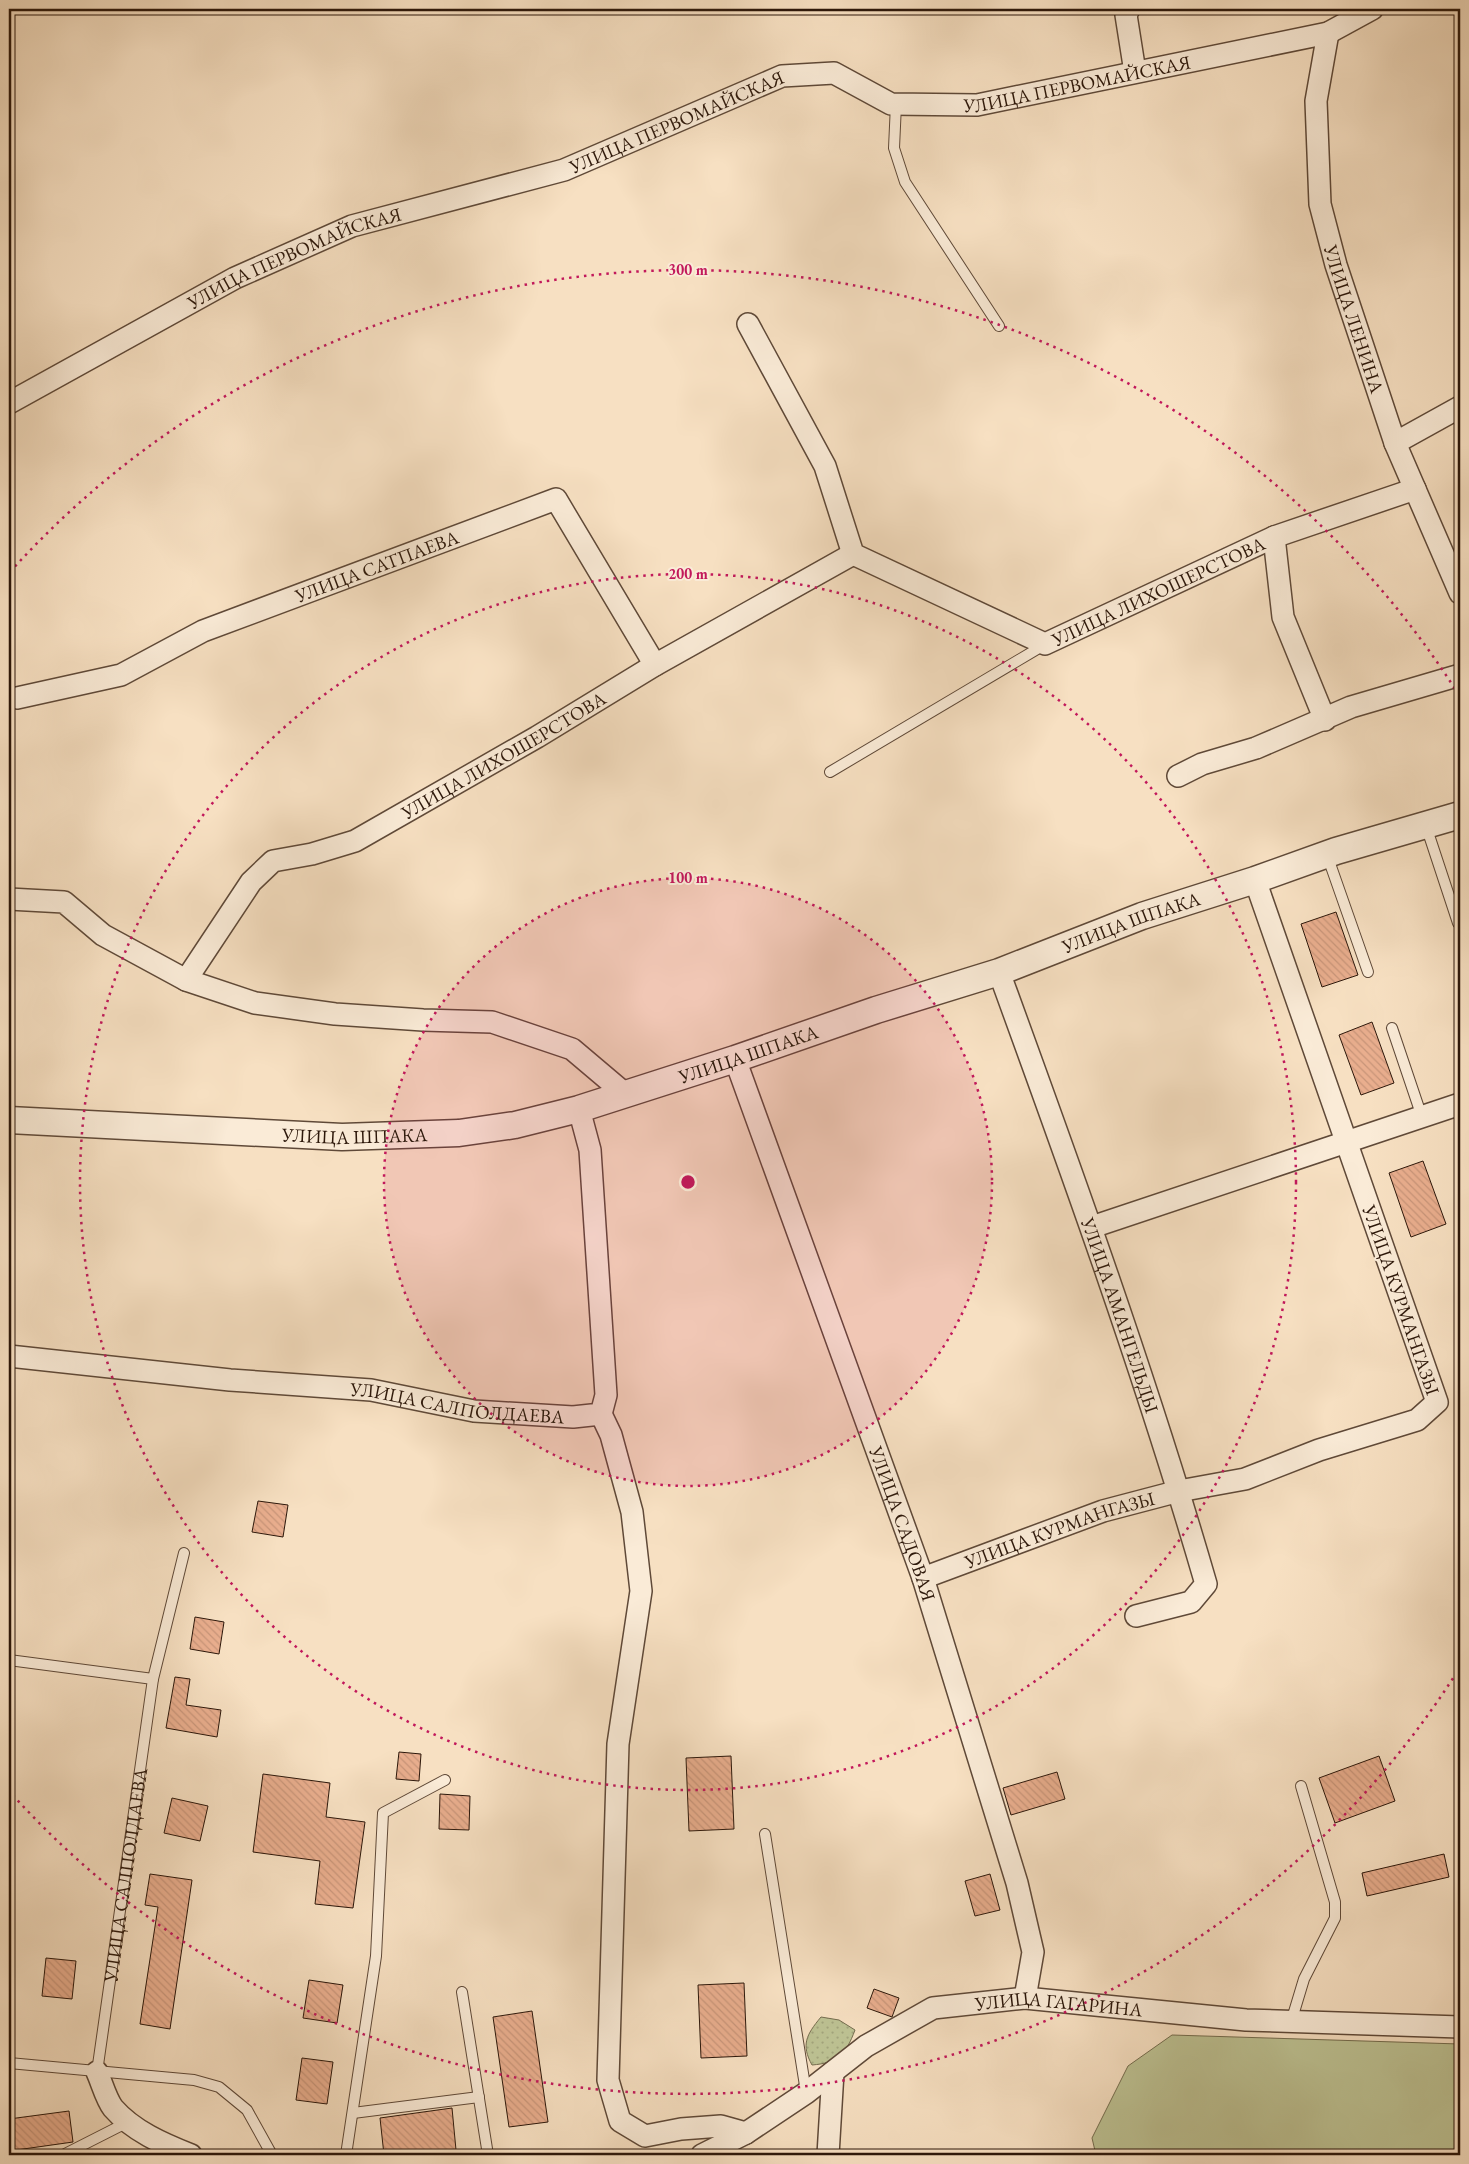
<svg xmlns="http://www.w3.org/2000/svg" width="1469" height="2164" viewBox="0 0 1469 2164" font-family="'EB Garamond',serif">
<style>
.green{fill:url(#green-dots);stroke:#746c4e}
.pitch{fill:#bdc293;stroke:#746c4e}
.building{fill:url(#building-back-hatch);stroke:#2c170a}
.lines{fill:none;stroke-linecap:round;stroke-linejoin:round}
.service-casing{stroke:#5f4938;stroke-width:12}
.minor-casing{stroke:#5f4938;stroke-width:24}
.tertiary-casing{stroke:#5f4938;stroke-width:29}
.service{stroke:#faebd7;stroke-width:10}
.minor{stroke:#faebd7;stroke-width:21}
.tertiary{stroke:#faebd7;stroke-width:26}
.ring{fill:none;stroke:#c2185b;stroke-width:2.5;stroke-dasharray:2.5 5}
.labels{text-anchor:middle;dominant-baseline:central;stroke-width:4;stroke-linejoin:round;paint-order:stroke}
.street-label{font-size:19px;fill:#2c170a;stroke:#faebd7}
.centre{fill:#c2185b;stroke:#faebd7;stroke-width:2.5}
.ring-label{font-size:15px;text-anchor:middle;font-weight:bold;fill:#c2185b;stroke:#faebd7;stroke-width:4;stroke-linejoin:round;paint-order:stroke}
</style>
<defs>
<pattern id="green-dots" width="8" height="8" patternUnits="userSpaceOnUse" patternTransform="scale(1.25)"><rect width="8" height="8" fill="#bdc293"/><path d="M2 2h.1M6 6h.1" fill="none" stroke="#a3a67d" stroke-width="1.8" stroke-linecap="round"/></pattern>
<pattern id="building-back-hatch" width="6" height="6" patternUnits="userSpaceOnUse" patternTransform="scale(1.25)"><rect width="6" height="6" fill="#e9ae8e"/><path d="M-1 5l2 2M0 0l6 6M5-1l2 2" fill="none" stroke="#c89579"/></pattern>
</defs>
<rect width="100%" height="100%" fill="#f7e0c2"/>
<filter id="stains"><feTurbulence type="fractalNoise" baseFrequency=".004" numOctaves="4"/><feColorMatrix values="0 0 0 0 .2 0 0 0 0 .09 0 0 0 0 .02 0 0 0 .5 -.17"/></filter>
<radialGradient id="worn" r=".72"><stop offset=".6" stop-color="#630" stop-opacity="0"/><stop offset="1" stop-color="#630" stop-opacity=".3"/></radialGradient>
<path class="green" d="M821 2017 839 2020 855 2030C846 2054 838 2063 812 2065 801 2045 806 2035 821 2017Z"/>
<path class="pitch" d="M1172 2035 1460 2044V2155H1096L1092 2138 1128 2066Z"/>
<path class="building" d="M1336 912 1358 975 1322 987 1301 924Z
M1372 1022 1394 1083 1361 1095 1339 1035Z
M1423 1161 1446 1224 1411 1237 1389 1173Z
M258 1501 288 1505 283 1537 252 1532Z
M195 1617 224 1622 219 1654 190 1649Z
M175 1677 190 1679 186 1705 221 1710 217 1737 166 1728Z
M399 1752 421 1754 419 1781 396 1779Z
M731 1756 734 1829 689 1831 686 1758Z
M1379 1756 1395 1801 1335 1823 1319 1778Z
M1057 1772 1065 1799 1011 1815 1003 1788Z
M263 1774 330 1783 326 1817 365 1822 353 1908 315 1904 320 1861 253 1852Z
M440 1794 470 1796 469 1830 439 1829Z
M172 1798 208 1806 200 1841 164 1833Z
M1444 1854 1449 1877 1367 1896 1362 1873Z
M150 1874 192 1880 170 2029 140 2024 158 1907 145 1905Z
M990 1874 1000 1910 975 1916 965 1881Z
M46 1958 76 1961 72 1999 42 1996Z
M309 1980 343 1985 337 2023 303 2018Z
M744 1983 747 2056 701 2058 698 1985Z
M874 1989 899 1998 892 2017 867 2008Z
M532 2011 548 2122 509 2127 493 2017Z
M302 2058 333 2062 327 2104 296 2100Z
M452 2108 456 2150 444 2151 445 2155H384L380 2118Z
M69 2111 73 2142 9 2151V2119Z"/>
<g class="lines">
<defs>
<g id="service">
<path d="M896 104 894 148 905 182 999 326"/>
<path d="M830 772 1044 645"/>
<path d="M1426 826 1458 923"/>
<path d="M1327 855 1368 972"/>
<path d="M1392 1028 1422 1117"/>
<path d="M9 1660 153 1679"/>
<path d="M765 1834 806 2092"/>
<path d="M462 1992 488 2155"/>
<path d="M1291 2022 1304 1979 1335 1918V1902L1301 1786"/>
<path d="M9 2063 194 2080 219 2087 247 2110 272 2155"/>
<path id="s1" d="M97 2072 153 1679 184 1553"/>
<path d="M353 2113 479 2097"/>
<path d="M63 2155 128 2122"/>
<path d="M346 2155 376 1956 383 1813 445 1780"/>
</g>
<g id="minor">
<path d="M1129 9 1126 15 1135 72"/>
<path id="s2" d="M1328 33 1316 101 1320 204 1336 265 1395 443 1460 593"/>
<path id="s3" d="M748 324 825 466 853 554 1045 644 1274 537 1415 489"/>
<path id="s4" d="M9 403 235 278 352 226 564 170 782 76 834 73 891 104 977 105 1328 33 1372 9"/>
<path d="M1395 443 1460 407"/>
<path d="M1274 537 1283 617 1325 720"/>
<path id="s5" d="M17 698 121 675 203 631 556 499 655 665"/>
<path d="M1178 776 1202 764 1256 748 1351 707 1460 675"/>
<path d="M9 899 64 902 103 935 186 980 255 1003 335 1014 423 1020 492 1022 572 1049 624 1093"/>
<path id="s6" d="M999 972C1073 1175 1146 1377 1206 1584L1191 1602 1136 1616"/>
<path id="s7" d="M186 980 251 882 273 861 312 854 355 841 537 737 655 665 853 554"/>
<path id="s8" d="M735 1059 923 1578 1017 1883 1033 1952 1025 1998"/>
<path d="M1092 1227 1460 1104"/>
<path id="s9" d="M9 1356 230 1380 371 1390 474 1411 573 1417 601 1414 606 1395 590 1150 579 1109"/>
<path d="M601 1414 611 1435 632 1512 641 1591 618 1744 608 2080 620 2121 645 2136 681 2129 721 2126 746 2133"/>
<path id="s10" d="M923 1578 1103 1511 1179 1491 1245 1479 1319 1450 1417 1420 1437 1402 1255 880"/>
<path d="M97 2072C102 2083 106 2099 113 2108 133 2131 163 2144 191 2155"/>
<path id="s11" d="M702 2155 746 2133 806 2093 866 2046 933 2008 1025 1998 1246 2020 1460 2027"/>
<path d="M828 2155 833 2072"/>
</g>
<g id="tertiary">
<path id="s12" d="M9 1120 342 1137 459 1133 515 1125 579 1109 735 1059 876 1010 999 972 1142 916 1255 880 1336 851 1460 815"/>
</g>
</defs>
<use href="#service" class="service-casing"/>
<use href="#minor" class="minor-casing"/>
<use href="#tertiary" class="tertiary-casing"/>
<use href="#service" class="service"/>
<use href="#minor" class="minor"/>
<use href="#tertiary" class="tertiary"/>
</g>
<circle cx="688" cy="1182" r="304" fill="#c2185b" fill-opacity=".12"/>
<g class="ring">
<circle cx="688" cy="1182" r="304"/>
<circle cx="688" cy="1182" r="608"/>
<path d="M1457 1672A912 912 0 0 1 10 1792M10 572A912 912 0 0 1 1457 692"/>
</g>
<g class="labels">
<g class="street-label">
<text stroke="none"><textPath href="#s4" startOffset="1148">УЛИЦА ПЕРВОМАЙСКАЯ</textPath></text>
<text stroke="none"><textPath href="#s4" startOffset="728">УЛИЦА ПЕРВОМАЙСКАЯ</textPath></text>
<text stroke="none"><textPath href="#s4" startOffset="321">УЛИЦА ПЕРВОМАЙСКАЯ</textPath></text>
<text stroke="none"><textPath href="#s2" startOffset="292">УЛИЦА ЛЕНИНА</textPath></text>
<text stroke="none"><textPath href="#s5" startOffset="385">УЛИЦА САТПАЕВА</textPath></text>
<text stroke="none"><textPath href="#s3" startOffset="591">УЛИЦА ЛИХОШЕРСТОВА</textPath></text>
<text stroke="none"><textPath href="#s7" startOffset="404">УЛИЦА ЛИХОШЕРСТОВА</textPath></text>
<text stroke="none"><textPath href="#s12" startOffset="1156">УЛИЦА ШПАКА</textPath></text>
<text stroke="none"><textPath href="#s12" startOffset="751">УЛИЦА ШПАКА</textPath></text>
<text stroke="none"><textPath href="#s12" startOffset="346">УЛИЦА ШПАКА</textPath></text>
<text transform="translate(1401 1300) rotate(71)">УЛИЦА КУРМАНГАЗЫ</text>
<text stroke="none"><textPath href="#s6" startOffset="364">УЛИЦА АМАНГЕЛЬДЫ</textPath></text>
<text stroke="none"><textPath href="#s9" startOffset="451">УЛИЦА САЛПОЛДАЕВА</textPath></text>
<text stroke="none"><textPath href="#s8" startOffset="494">УЛИЦА САДОВАЯ</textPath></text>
<text stroke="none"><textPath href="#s10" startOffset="145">УЛИЦА КУРМАНГАЗЫ</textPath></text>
<text stroke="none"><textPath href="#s1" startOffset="199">УЛИЦА САЛПОЛДАЕВА</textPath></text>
<text stroke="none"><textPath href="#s11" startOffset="401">УЛИЦА ГАГАРИНА</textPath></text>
</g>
</g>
<circle cx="688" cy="1182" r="8" class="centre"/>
<g class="ring-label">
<text x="688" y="275">300 m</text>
<text x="688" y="579">200 m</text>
<text x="688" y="883">100 m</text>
</g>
<rect width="1469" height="2164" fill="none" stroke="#f7e0c2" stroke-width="30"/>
<rect x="10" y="10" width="1449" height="2144" fill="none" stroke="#2c170a" stroke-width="2.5"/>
<rect x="15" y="15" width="1439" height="2134" fill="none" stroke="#2c170a"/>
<rect width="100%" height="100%" filter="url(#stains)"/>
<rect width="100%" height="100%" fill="url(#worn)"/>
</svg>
